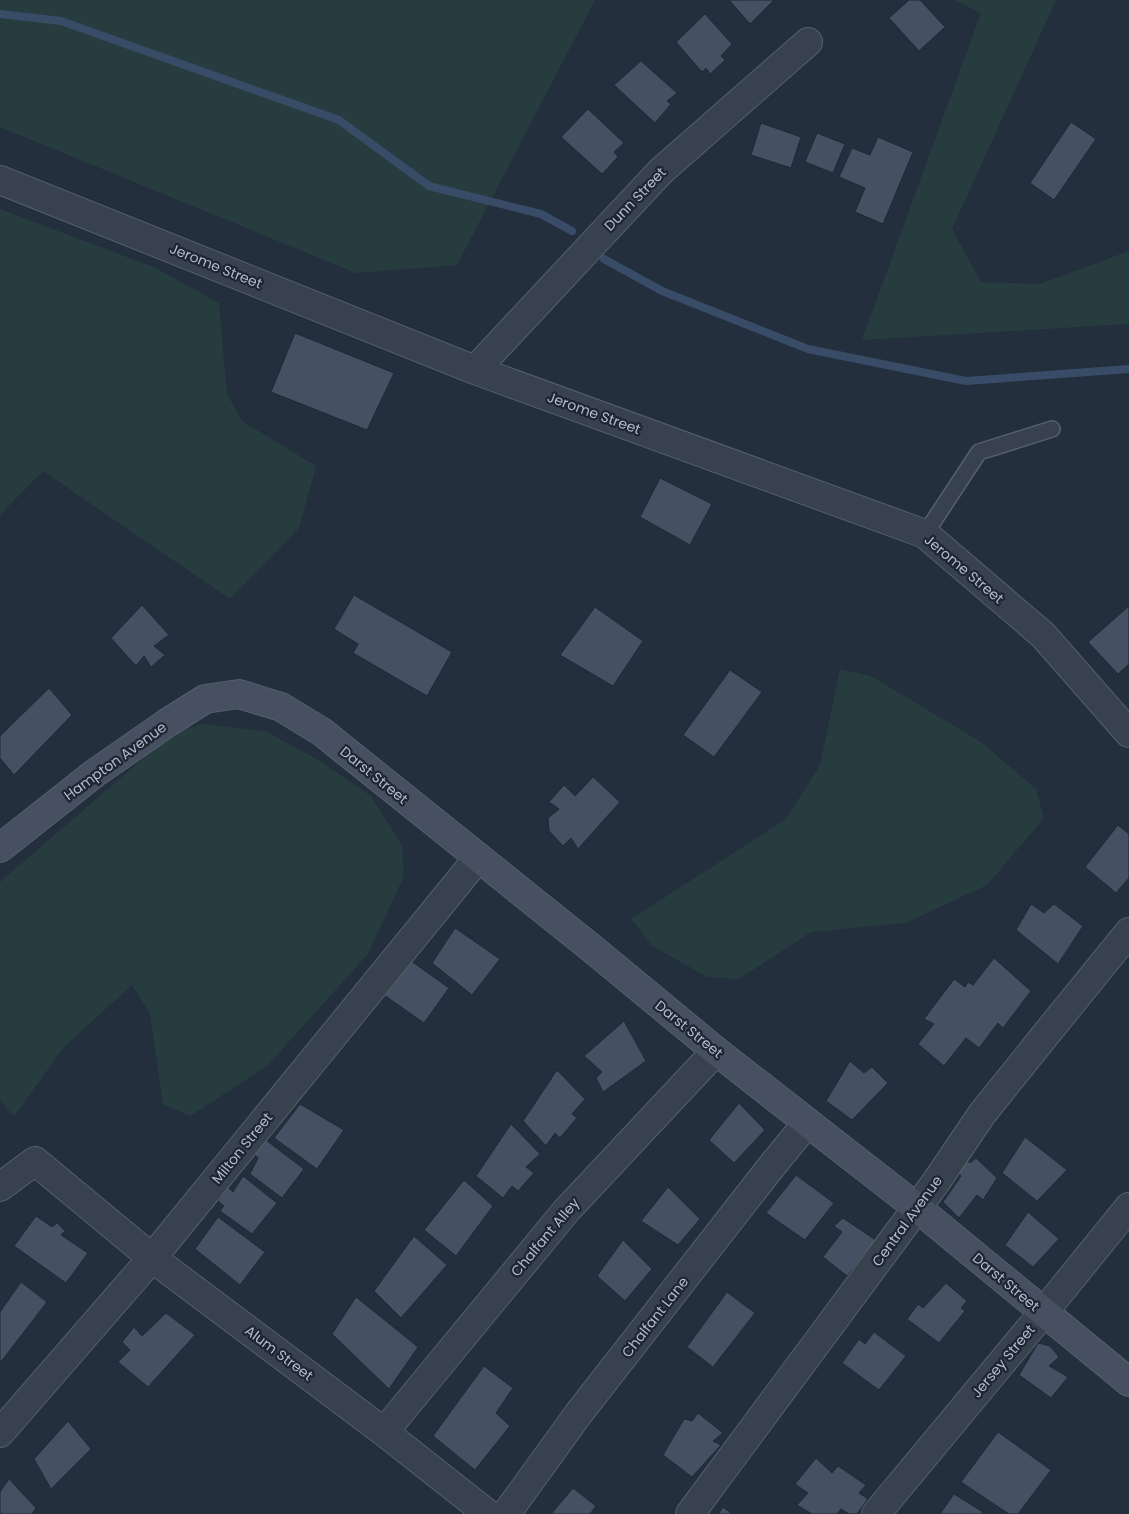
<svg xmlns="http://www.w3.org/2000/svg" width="1129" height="1514" viewBox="0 0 1129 1514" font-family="Poppins,sans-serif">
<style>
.green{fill:#263c3f}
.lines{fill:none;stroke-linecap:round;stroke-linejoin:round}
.stream{stroke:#394c67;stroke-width:8}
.building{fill:#455162;stroke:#1f2835}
.lane-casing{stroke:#565f6c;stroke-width:18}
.street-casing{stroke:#565f6c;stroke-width:30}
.secondary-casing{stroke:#565f6c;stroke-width:30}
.lane{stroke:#38414e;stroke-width:15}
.street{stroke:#38414e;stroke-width:28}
.secondary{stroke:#465061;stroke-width:28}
.labels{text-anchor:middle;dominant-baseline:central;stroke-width:4.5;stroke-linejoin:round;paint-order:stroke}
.street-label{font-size:14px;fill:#b4bcc9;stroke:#1d2633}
</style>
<rect width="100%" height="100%" fill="#242f3e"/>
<path class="green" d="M0 0H595L457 265 356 273 0 127Z
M954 0H1056L952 229 981 282 1040 284 1129 251V324L862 340 981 13Z
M0 209 156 268 219 303 227 394 242 421 316 466 299 528 230 599 43 471 0 515Z
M840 669 871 676 981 742 1036 789 1044 818 987 885 906 923 811 932 739 979 707 977 651 945 631 919 786 819 820 765Z
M203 724 265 731 320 761 371 796 402 845 404 876 368 954 267 1066 190 1116 163 1104 150 1014 132 985 65 1046 14 1116 0 1101V882L174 732Z"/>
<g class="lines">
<path class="stream" d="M0 14 61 21 339 120 429 186 541 214 572 231
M604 259 662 291 808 349 966 381 1129 369"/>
</g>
<path class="building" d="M729 0H774L750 24Z
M909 0H920L945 27 919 51 889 18Z
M705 14 732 44 721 56 725 60 710 74 706 68 702 72 676 42Z
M641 61 677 93 667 101 671 104 655 123 614 85Z
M588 109 624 143 614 152 618 157 602 174 561 137Z
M1071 122 1096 139 1054 200 1030 183Z
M761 123 801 137 791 168 751 155Z
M817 133 845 144 833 173 805 162Z
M878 137 913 152 883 224 855 212 865 188 839 177 852 148 870 155Z
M295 333 394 373 367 430 271 392Z
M660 478 712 504 690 545 640 517Z
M354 595 452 652 427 696 353 653 358 644 334 629Z
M142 605 169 635 154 646 165 655 151 667 144 656 136 666 111 638Z
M1129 606V664L1118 674 1088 642Z
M595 607 643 641 613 686 560 655Z
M730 670 762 692 714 757 683 735Z
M49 688 72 715 14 775 0 758V736Z
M593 777 620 802 578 849 571 838 563 846 549 831 548 818 559 809 549 802 564 785 575 796Z
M1118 825 1129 834V878L1116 893 1085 867Z
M1031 904 1044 913 1054 904 1083 926 1058 964 1016 930Z
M455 928 500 959 472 995 432 963Z
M994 958 1031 991 1003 1028 998 1023 979 1048 966 1038 944 1066 918 1044 934 1024 924 1019 954 979 965 987 968 982 973 985Z
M410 960 449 988 424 1023 384 995Z
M624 1021 646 1061 603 1092 596 1078 602 1072 584 1056Z
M850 1061 864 1073 872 1067 888 1083 852 1120 826 1101Z
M557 1070 585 1099 572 1114 577 1118 560 1138 555 1133 546 1146 523 1121Z
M739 1103 765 1130 734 1163 709 1140Z
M300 1104 344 1130 317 1169 274 1138Z
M511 1124 540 1154 526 1167 534 1173 518 1191 512 1186 503 1198 476 1176Z
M1025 1137 1067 1170 1037 1201 1002 1173Z
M266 1140 304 1169 282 1198 250 1174 258 1158 254 1154Z
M976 1158 997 1178 983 1200 977 1195 959 1218 943 1202 961 1176 956 1170 966 1159 970 1163Z
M796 1175 834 1203 805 1240 766 1213Z
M243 1176 277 1203 252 1234 220 1211 224 1206 218 1201 228 1187 233 1192Z
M464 1180 493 1206 456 1256 424 1230Z
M668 1187 700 1219 678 1245 641 1221Z
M1028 1212 1059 1239 1033 1267 1005 1245Z
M36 1216 52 1227 57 1223 65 1231 61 1235 88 1253 66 1283 14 1246Z
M218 1217 265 1252 240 1285 195 1249Z
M843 1218 877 1241 847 1276 823 1257 842 1232 834 1226Z
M414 1236 447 1265 401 1318 374 1291Z
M623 1240 652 1269 625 1301 597 1276Z
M21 1282 47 1302 0 1363V1312Z
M946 1283 967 1301 961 1308 965 1311 939 1343 907 1319 918 1304 923 1308Z
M727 1292 755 1313 713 1367 687 1347Z
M356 1297 418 1347 389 1389 332 1334Z
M166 1313 195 1335 148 1387 118 1362 130 1350 122 1342 134 1327 142 1336Z
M874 1332 906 1356 879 1390 842 1363 859 1339 865 1344Z
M1038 1343 1050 1346 1059 1357 1049 1366 1068 1377 1051 1398 1019 1375Z
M484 1366 513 1388 496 1413 510 1426 475 1470 433 1436Z
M698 1413 723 1433 713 1441 721 1445 692 1477 663 1455 684 1419 692 1421Z
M68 1421 91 1449 51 1489 34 1459Z
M998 1432 1051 1470 1018 1514H1009L961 1482Z
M816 1458 832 1473 838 1466 866 1485 859 1493 868 1499 857 1514H849L841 1509 837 1514H812L797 1505 808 1493 795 1484Z
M9 1479 36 1508 32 1514H0V1492Z
M573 1488 596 1506 590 1514H551Z
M954 1494 983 1512 982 1514H940Z
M723 1507 732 1514H718Z"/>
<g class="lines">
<defs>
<path id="lane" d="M925 534 979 452 1052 429"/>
<path id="street" d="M0 180 475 370 925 534 1043 635 1129 733
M475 370 661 171 808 42
M0 1187 35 1161 152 1258 384 1432 488 1514
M384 1432 566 1211 716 1051
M0 1433 152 1258 478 858
M506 1514 579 1413 771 1167 807 1123
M690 1514 936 1182 982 1114 1047 1033 1129 932
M876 1514 1043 1313 1129 1207"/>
<path id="secondary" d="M0 848 95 773 167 723 205 699 239 694 281 707 322 732 595 951 716 1051 916 1207 1129 1382"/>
</defs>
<use href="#lane" class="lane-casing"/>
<use href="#street" class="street-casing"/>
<use href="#secondary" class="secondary-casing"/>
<use href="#lane" class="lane"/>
<use href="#street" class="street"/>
<use href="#secondary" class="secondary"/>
</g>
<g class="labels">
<g class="street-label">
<text transform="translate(635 199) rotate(-46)">Dunn Street</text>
<text transform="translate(216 266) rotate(22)">Jerome Street</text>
<text transform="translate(594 413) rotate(20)">Jerome Street</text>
<text transform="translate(964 569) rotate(40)">Jerome Street</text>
<text transform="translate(115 761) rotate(-36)">Hampton Avenue</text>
<text transform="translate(374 775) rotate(39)">Darst Street</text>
<text transform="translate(689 1029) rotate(39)">Darst Street</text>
<text transform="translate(242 1148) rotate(-51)">Milton Street</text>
<text transform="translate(907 1221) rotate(-54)">Central Avenue</text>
<text transform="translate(545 1237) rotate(-50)">Chalfant Alley</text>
<text transform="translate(1006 1282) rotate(40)">Darst Street</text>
<text transform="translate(655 1317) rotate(-52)">Chalfant Lane</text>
<text transform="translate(279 1353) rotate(37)">Alum Street</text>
<text transform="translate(1003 1361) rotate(-50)">Jersey Street</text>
</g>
</g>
</svg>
